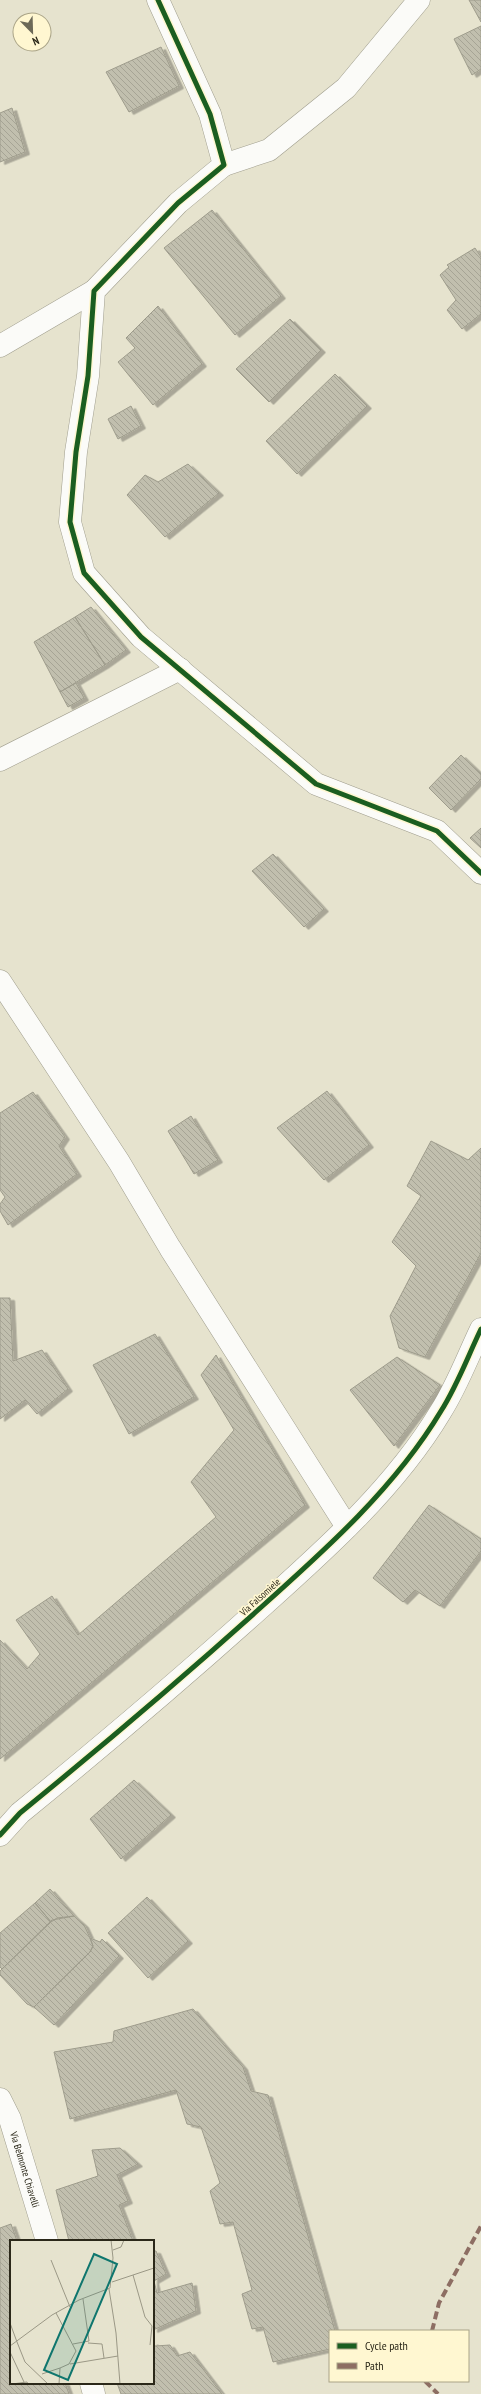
<svg xmlns="http://www.w3.org/2000/svg" width="481" height="2394" viewBox="0 0 481 2394" font-family="'PT Sans Narrow',sans-serif">
<style>
.building{fill:url(#building-back-hatch);stroke:#9e9c8c;filter:url(#shadow)}
.lines{fill:none;stroke-linecap:round;stroke-linejoin:round}
.minor-casing{stroke:#9f9d8d;stroke-width:23}
.minor{stroke:#fbfbf8;stroke-width:22}
.quiet{stroke:#8d6e63;stroke-width:4;stroke-dasharray:8 4;stroke-linecap:butt}
.cycleway-casing{stroke:#fff7d1;stroke-width:8}
.cycleway{stroke:#1b5e20;stroke-width:5}
.labels{text-anchor:middle;dominant-baseline:central;stroke-width:3.5;stroke-linejoin:round;paint-order:stroke}
.street-label{font-size:10px;fill:#2b2819;stroke:#fff7d1}
.inset-road{fill:none;stroke:#9b9886;stroke-width:1}
.view{fill:#0f766e;fill-opacity:0.15;stroke:#0f766e;stroke-width:2}
.inset-edge{fill:none;stroke:#2b2819;stroke-width:2}
</style>
<defs>
<pattern id="building-back-hatch" width="6" height="6" patternUnits="userSpaceOnUse"><rect width="6" height="6" fill="#c1bfae"/><path d="M-1 5l2 2M0 0l6 6M5-1l2 2" fill="none" stroke="#a6a495"/></pattern>
<filter id="shadow"><feDropShadow dx="4.5" dy="2.5" stdDeviation="0" flood-color="#0004"/></filter>
</defs>
<rect width="100%" height="100%" fill="#e6e3ce"/>
<path class="building" d="M469 0H481V22Z
M481 26V69L472 75 454 39Z
M161 47 179 86 129 112 106 72Z
M12 108 25 152 0 162V113Z
M212 210 281 296 235 335 164 248Z
M475 248 481 257V314L462 329 447 310 456 300 440 275 449 267 447 265Z
M158 306 202 364 153 405 118 362 135 348 126 338Z
M290 319 321 350 269 402 236 369Z
M335 374 367 406 297 474 266 441Z
M131 406 141 426 118 439 108 419Z
M188 464 219 493 165 537 127 495 145 475 158 482Z
M91 607 126 650 105 665 75 617Z
M75 617 105 665 60 692 34 642Z
M76 683 84 698 68 707 60 692Z
M461 755 481 774V779L451 810 429 788Z
M481 828V848L470 838Z
M273 854 324 909 304 927 252 871Z
M327 1091 369 1145 324 1180 277 1128Z
M33 1092 65 1137 59 1146 77 1174 8 1225 0 1211V1204L5 1197 0 1190V1113Z
M191 1116 218 1160 194 1174 168 1131Z
M431 1141 468 1160 481 1148V1253L425 1357 399 1348 390 1316 416 1266 392 1242 421 1196 407 1186Z
M0 1298H10L13 1361 42 1350 68 1389 37 1414 25 1400 0 1419Z
M155 1334 194 1397 129 1434 93 1365Z
M216 1355 305 1505 0 1759V1640L27 1669 40 1654 16 1620 52 1596 78 1635 216 1517 191 1482 234 1430 201 1375Z
M397 1357 440 1385 394 1446 350 1390Z
M429 1505 481 1539V1551L440 1606 415 1590 403 1602 373 1578Z
M134 1780 171 1815 121 1859 90 1819Z
M50 1889 74 1916 57 1918 51 1922 35 1903Z
M147 1897 188 1941 148 1978 108 1933Z
M35 1903 51 1922 2 1969 0 1967V1933Z
M74 1916 84 1925 90 1938 93 1946 90 1952 34 2007 27 2004 0 1975V1971L52 1920Z
M90 1938 100 1942 102 1939 119 1956 54 2025 34 2007 90 1952 93 1946Z
M193 2009 243 2067 251 2091 268 2095 335 2331H330V2349L273 2362 263 2327 252 2329 242 2294 252 2290 233 2222 220 2224 210 2191 220 2183 201 2127 187 2124 176 2090 70 2119 54 2052 113 2042 114 2031Z
M120 2148 138 2164 117 2175 128 2201 119 2205 133 2241H69L56 2190 98 2176 92 2150Z
M11 2224 17 2241H11V2383H65L69 2394H0V2228Z
M153 2251H156L166 2274 154 2281 157 2293 192 2283 196 2311 153 2330Z
M153 2342 155 2346 170 2345 177 2356 190 2352 222 2394H121L117 2383H153Z"/>
<g class="lines">
<defs>
<g id="minor">
<path d="M158 0 210 114 224 165 178 203 94 291 88 376 76 452 70 522 84 573 141 637 316 784 437 831 481 873"/>
<path d="M224 165 269 150 346 88 419 0"/>
<path d="M0 346 94 291"/>
<path d="M0 760 180 669"/>
<path d="M0 981 119 1162 170 1248 347 1527"/>
<path d="M0 1835 20 1813C101 1747 180 1680 258 1610 324 1551 395 1488 441 1411 457 1386 468 1356 481 1329"/>
<path id="s1" d="M0 2099 10 2119 47 2241"/>
<path d="M91 2383 94 2394"/>
</g>
</defs>
<use href="#minor" class="minor-casing"/>
<use href="#minor" class="minor"/>
<path class="quiet" d="M432 2331 439 2303 481 2226
M425 2381 438 2394"/>
<defs>
<path id="cycleway" d="M158 0 210 114 224 165 178 203 94 291 88 376 76 452 70 522 84 573 141 637 316 784 437 831 481 873
M0 1835 20 1813C101 1747 180 1680 258 1610 324 1551 395 1488 441 1411 457 1386 468 1356 481 1329"/>
</defs>
<use href="#cycleway" class="cycleway-casing"/>
<use href="#cycleway" class="cycleway"/>
</g>
<g class="labels">
<g class="street-label">
<text transform="translate(260 1597) rotate(-42)">Via Falsomiele</text>
<text stroke="none"><textPath href="#s1" startOffset="75">Via Belmonte Chiavelli</textPath></text>
</g>
</g>
<g transform="translate(10 2240)">
<rect width="144" height="144" fill="#e6e3ce"/>
<path class="inset-road" d="M103 10 111 7 114 0M41 20 60 67M123 35 135 77 142 86 140 105M102 42 144 28M99 49 106 93 110 144M46 73 66 111 59 124 50 128 49 144M0 83 7 102M7 102 15 122 38 144M78 103 92 104 94 118M63 104 79 101 73 59M0 106 42 75 69 60 100 48 103 18 101 0M0 112 14 142M60 124 108 116M32 134 50 128M2 144 17 142 18 144"/>
<path class="view" d="M84 14 107 24 58 140 34 130Z"/>
<rect width="144" height="144" class="inset-edge"/>
</g>
<rect x="329" y="2330" width="140" height="52" fill="#fff7d1" stroke="#aaa487"/>
<rect x="337" y="2343" width="20" height="6" fill="#1b5e20" stroke="#aaa487"/>
<text x="365" y="2350" font-size="12" fill="#2b2819">Cycle path</text>
<rect x="337" y="2363" width="20" height="6" fill="#8d6e63" stroke="#aaa487"/>
<text x="365" y="2370" font-size="12" fill="#2b2819">Path</text>
<g transform="translate(32 32) rotate(157)"><circle r="19" fill="#fff7d1" stroke="#aaa487"/>
<path d="M0-3L7 15L0 10L-7 15Z" fill="#6c6958"/>
<text y="-6" font-size="11" font-weight="bold" text-anchor="middle" fill="#2b2819">N</text>
</g>
</svg>
